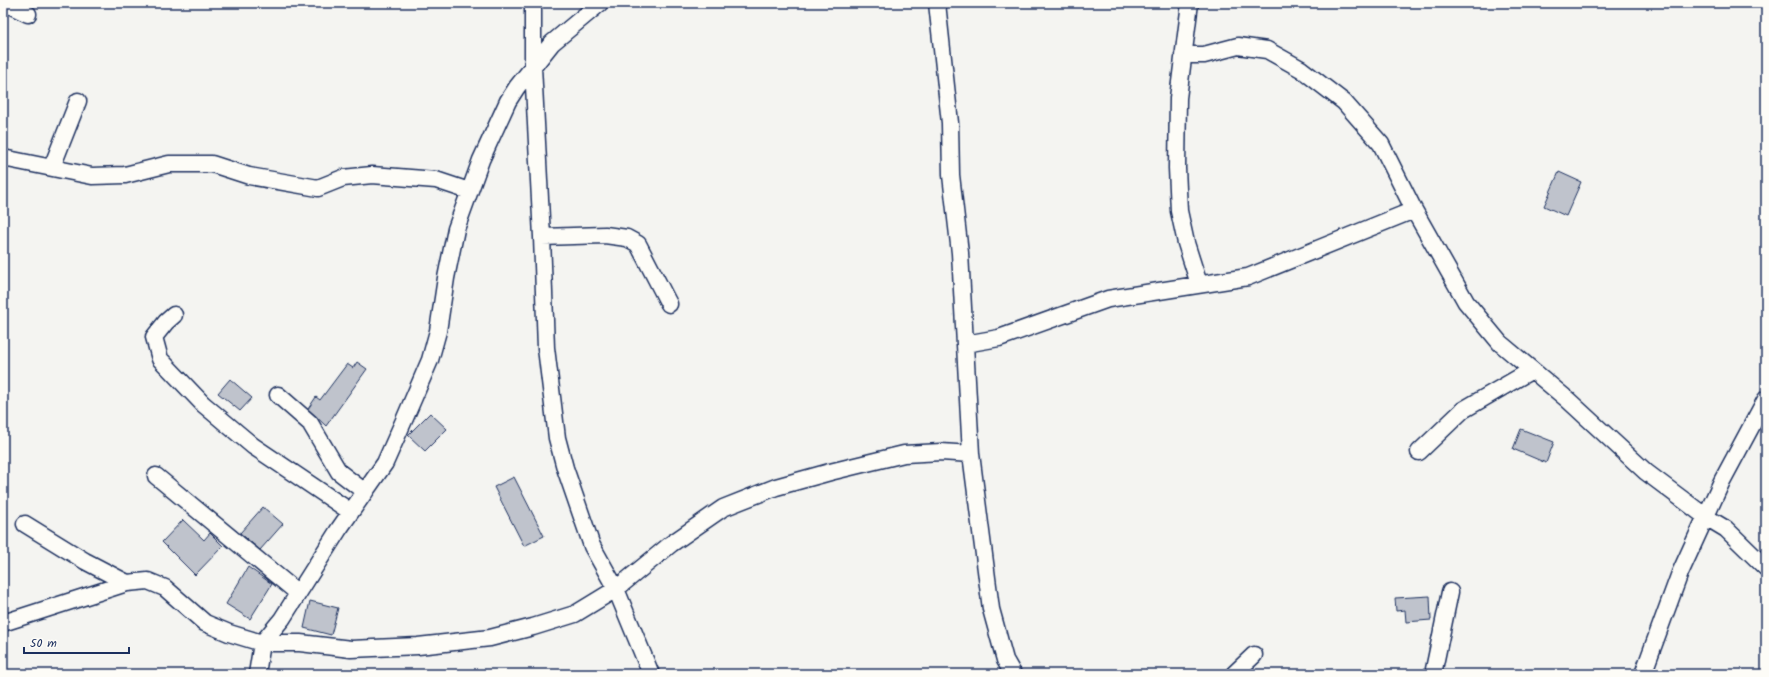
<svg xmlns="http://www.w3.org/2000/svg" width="1769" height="677" viewBox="0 0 1769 677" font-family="Kalam,sans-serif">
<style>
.building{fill:#bfc3cc;stroke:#1b2f5e}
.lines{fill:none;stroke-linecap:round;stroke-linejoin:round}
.minor-casing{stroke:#1b2f5e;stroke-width:19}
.minor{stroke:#fdfcf7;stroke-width:16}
</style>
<rect width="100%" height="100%" fill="#f4f4f1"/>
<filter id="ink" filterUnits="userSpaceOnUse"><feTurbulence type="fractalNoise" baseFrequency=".025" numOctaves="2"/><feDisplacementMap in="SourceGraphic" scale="8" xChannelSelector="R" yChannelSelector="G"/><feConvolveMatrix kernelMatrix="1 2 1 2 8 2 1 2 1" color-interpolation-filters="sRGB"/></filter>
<g filter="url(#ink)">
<path class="building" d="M1559 172 1581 182 1566 216 1544 206Z
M357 362 367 369 326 426 308 409 316 397 320 400 347 364 353 368Z
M230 379 252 398 240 411 218 393Z
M430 413 447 429 425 451 408 435Z
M1521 429 1554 442 1546 463 1513 449Z
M514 477 544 536 524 546 494 487Z
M263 507 283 524 260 550 240 533Z
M183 520 204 540 210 533 223 546 195 575 162 542Z
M248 567 272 584 250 619 226 604Z
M1430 596 1431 620 1406 622 1405 610 1396 611 1395 598Z
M310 601 338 608 331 635 304 628Z"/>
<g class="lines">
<defs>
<path id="minor" d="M5 3 28 14
M533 3V67L542 237 546 348 557 438 565 468 592 546 616 589 651 674
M937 3 950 123 951 175 960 253 971 454 991 609 1005 660 1013 674
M1190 3 1178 98 1177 168 1179 211 1186 243 1199 284
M1183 55H1204L1238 46 1267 50 1301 69 1344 102 1381 144 1414 210 1466 302 1500 343 1568 400 1646 472 1706 517 1726 529 1766 568
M3 158 92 176 125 175 169 164H212L249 176 318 188 343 178 372 175 436 180 469 191
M52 167 78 101
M542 237 605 235 627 238 638 244 669 304
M174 315 166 322 154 337 160 359 203 404 253 446 351 512
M965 344 999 338 1108 299 1248 277 1414 210
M278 395 310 423 339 472 365 492
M1419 452 1463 410 1532 370
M156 476 298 593
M25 524 85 561 127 583
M3 623 127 583 148 581 165 588 205 623 229 633 262 643H300L351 649 418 646 490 638 533 627 575 614 616 589 671 544 723 508 776 487 830 472 904 454 941 452 971 454
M257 674 262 643 282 619 339 529 385 463 405 418 430 360 438 331 446 278 456 229 481 160 508 101 517 87 552 43 600 3
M1234 674 1254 655
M1433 674 1450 592
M1643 674 1680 573 1722 481 1766 399"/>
</defs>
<use href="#minor" class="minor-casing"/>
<use href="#minor" class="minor"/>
</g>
</g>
<rect width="1769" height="677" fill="none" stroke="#fdfcf7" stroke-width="16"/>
<rect x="8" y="8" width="1753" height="661" fill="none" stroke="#1b2f5e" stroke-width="1.5" filter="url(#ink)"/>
<path d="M24 647v6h105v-6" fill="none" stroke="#1b2f5e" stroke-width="2"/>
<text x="30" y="647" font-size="12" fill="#1b2f5e" stroke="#fdfcf7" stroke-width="3" paint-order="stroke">50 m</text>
</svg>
